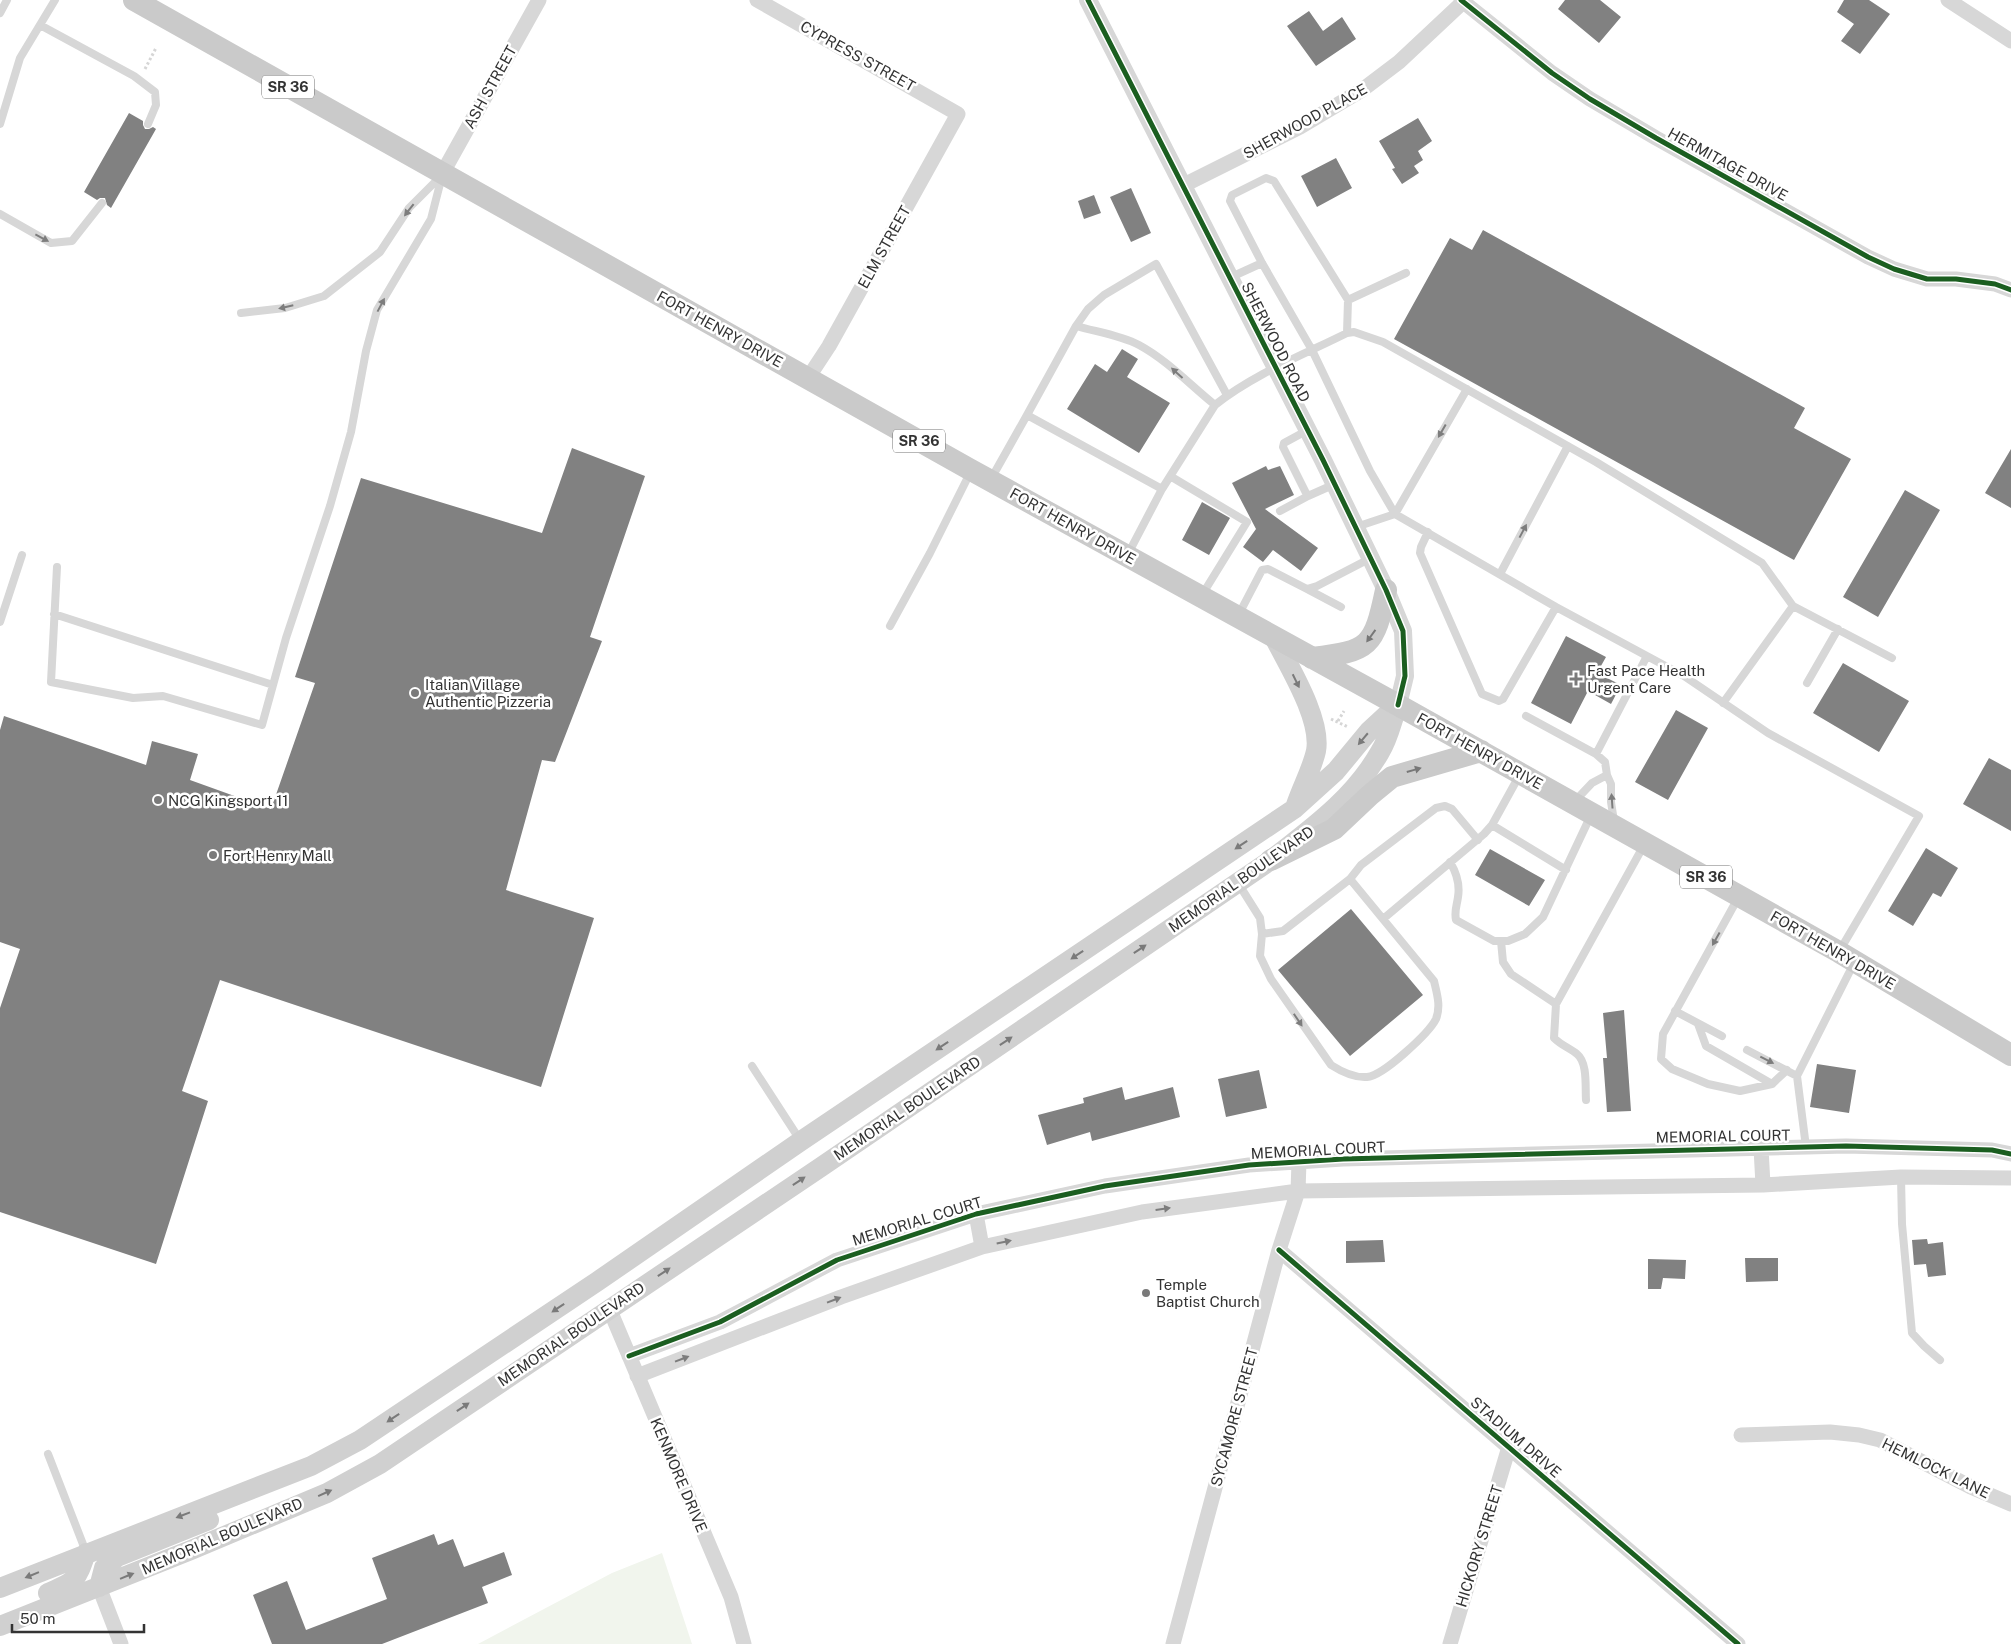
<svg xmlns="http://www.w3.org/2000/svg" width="2011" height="1644" viewBox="0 0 2011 1644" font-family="'Public Sans',sans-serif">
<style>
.green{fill:#f1f5ed}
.building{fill:#818181}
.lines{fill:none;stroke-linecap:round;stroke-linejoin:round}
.path{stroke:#d6d6d6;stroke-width:3;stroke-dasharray:2.5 2.5;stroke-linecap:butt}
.service{stroke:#d7d7d7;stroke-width:8}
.minor{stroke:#d7d7d7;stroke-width:15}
.tertiary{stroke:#d7d7d7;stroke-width:18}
.secondary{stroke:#d0d0d0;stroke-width:20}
.primary{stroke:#cacaca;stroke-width:22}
.cycleway-casing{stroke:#fff;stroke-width:8}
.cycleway{stroke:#1b5e20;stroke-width:5}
.oneway{fill:#7d7d7d}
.oneway2{fill:#777}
.oneway3{fill:#7a7a7a}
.poi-dot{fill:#7a7a7a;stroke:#fff;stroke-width:2}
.labels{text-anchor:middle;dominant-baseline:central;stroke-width:5;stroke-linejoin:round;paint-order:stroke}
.shield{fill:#fff;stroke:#707070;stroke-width:1}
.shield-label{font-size:14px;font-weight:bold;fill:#333}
.street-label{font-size:15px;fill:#333;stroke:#fff}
.poi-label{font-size:15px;fill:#333;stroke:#fff;text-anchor:start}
</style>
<rect width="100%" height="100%" fill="#fff"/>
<path class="green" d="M662 1553 692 1644H478L612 1573Z"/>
<path class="building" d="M1565 0H1600L1621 17 1599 43 1558 9Z
M1844 0H1869L1890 14 1860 54 1841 41 1854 24 1837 12Z
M1309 11 1323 31 1342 17 1356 39 1316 66 1287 26Z
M129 113 143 121V125L145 129H149L153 127 156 129 111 208 107 205 105 198H100L97 200 84 192Z
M1418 118 1432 141 1418 151 1423 160 1414 166 1419 173 1402 184 1392 169 1395 168 1379 141Z
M1336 158 1352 188 1317 207 1301 176Z
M1131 188 1151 233 1131 242 1110 197Z
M1094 195 1101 213 1084 219 1078 201Z
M1483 230 1805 408 1794 428 1851 459 1794 560 1394 339 1450 238 1472 250Z
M1122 349 1138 359 1127 377 1170 403 1139 453 1067 409 1095 364 1107 372Z
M572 448 645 476 590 637 602 641 555 762 542 760 506 890 594 918 541 1087 220 980 182 1091 208 1101 156 1264 0 1212V1008L20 949 0 942V730L4 716 146 765 152 741 198 754 190 780 271 809 315 683 295 677 361 478 542 533Z
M2011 449V508L1985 493Z
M1266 466 1268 470 1280 466 1294 495 1265 509 1318 548 1301 571 1273 550 1263 562 1243 547 1256 529 1232 483Z
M1905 490 1940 510 1878 617 1843 597Z
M1202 502 1230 518 1209 555 1182 540Z
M1566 636 1606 657 1597 673 1621 685 1611 704 1588 691 1571 724 1531 703Z
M1843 663 1909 701 1879 752 1813 713Z
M1676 710 1708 728 1668 800 1635 782Z
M1989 758 2011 770V831L1963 804Z
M1926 848 1958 868 1941 897 1933 893 1913 926 1888 911Z
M1490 849 1545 880 1529 906 1475 875Z
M1351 909 1423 995 1350 1056 1278 970Z
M1624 1010 1631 1111 1607 1112 1603 1058H1607L1603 1013Z
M1817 1064 1856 1070 1849 1113 1810 1107Z
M1259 1070 1267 1108 1226 1117 1218 1079Z
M1122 1087 1125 1100 1173 1087 1180 1117 1092 1141 1090 1132 1047 1145 1038 1115 1084 1103 1083 1098Z
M1927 1239 1928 1244 1943 1242 1946 1275 1928 1277 1926 1264 1914 1265 1912 1240Z
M1383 1240 1385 1262 1346 1263V1241Z
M1745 1258H1778V1281L1746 1282Z
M1648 1259 1686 1260 1685 1279 1663 1278 1661 1289H1648Z
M434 1534 438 1545 453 1539 464 1567 504 1552 512 1575 482 1587 488 1603 382 1644H272L253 1595 287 1581 306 1630 387 1599 372 1558Z"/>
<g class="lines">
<path class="path" d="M145 69 156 48
M1331 719 1348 727
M1338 721 1344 711"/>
<path class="service" d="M0 13 7 0
M40 25 134 76 155 92 156 105 148 124
M0 124 20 58 55 0
M0 214 51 243 72 241 102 203
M1229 278 1262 263
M1348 300 1274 181 1266 178 1232 195 1230 201 1262 263 1312 350 1370 471 1395 514 1467 389
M241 313 285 308 324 296 380 252 409 208 441 176
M1076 326C1097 332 1120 335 1139 345 1167 360 1190 385 1215 405
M1347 333 1348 300 1406 273
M1308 430 1284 443 1283 447 1306 493 1308 496 1335 484
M1170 476 1247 522 1202 595
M991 479 1027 415
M1162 489 1027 415 1076 326 1088 309 1104 295 1156 264 1227 395
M1280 511 1308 496
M1356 527 1395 514 1556 607 1684 676 1768 733 1919 816 1840 950
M1428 532 1421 547 1420 553 1482 694 1499 701 1503 699 1556 607
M1128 554 1162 489 1215 405C1254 374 1303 355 1347 333L1354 332 1383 342 1596 462 1762 563 1793 606
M57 567 51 682 133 698 163 696 262 725 286 638 330 506 351 432 366 351 377 310 431 219 442 176
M1500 574 1568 446
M1307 589 1341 607
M54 614 273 685
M1239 614 1262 570 1268 569 1307 589 1317 586 1371 558
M0 622 22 555
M890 626 930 553 970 473
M1807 683 1838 629
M1723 703 1793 606 1892 658
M1526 716 1596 754 1647 656
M1596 754 1605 762 1607 775 1611 784V802L1614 821
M1574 802 1592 783 1607 775
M1492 825 1566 870
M1450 862C1456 872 1460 885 1458 897 1457 905 1454 911 1456 920L1494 941H1508L1525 934 1543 917 1591 815
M1350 879 1361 865 1436 808 1445 806 1452 809 1478 840
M1238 883 1260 918 1262 934 1260 956 1271 979 1331 1065C1342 1072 1354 1078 1367 1077 1383 1076 1429 1033 1436 1019 1441 1006 1437 994 1434 981L1350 879 1283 931 1262 934
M1738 898 1663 1034 1661 1059 1672 1069 1708 1084 1740 1091 1772 1084
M1383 919 1484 834 1492 825 1519 776
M1501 941 1503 962 1511 974 1556 1004
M1675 1011 1722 1036
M1698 1024 1706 1046 1772 1084 1787 1070
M1747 1050 1797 1076 1854 963
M752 1066 800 1140
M1797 1076 1806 1147
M1586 1100C1585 1087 1588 1063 1577 1054 1570 1048 1562 1046 1554 1038L1556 1004 1644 845
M1901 1177 1902 1224 1912 1333 1924 1346 1940 1360
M48 1454 86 1552"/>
<path class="minor" d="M757 0 958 114 829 346 808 378
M1461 0 1552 73 1590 99 1656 138 1868 257 1894 269 1927 279H1956L1995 284 2011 290
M1948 0 2011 41
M442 174 539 0
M1182 186 1300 127 1362 90 1399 62 1463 2
M1761 1148 1763 1185
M976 1214 982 1247
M1279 1250 1738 1644
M609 1308 731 1597 744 1644
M629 1356 720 1322 837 1260 976 1214 1105 1186 1249 1165 1343 1159 1846 1146 1992 1150 2011 1154
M637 1376 841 1297 982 1247 1142 1212 1298 1191 1763 1185 1901 1177 2011 1178
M1741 1435 1830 1432 1859 1435 1880 1440 1971 1487 2011 1504
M99 1587 121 1644
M1173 1644 1279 1250 1298 1191 1299 1162
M1450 1644 1509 1447"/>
<path class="tertiary" d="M1088 0 1323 460 1386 590 1403 631 1405 676 1398 705"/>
<path class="secondary" d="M1274 637C1288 665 1322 719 1316 751 1312 769 1302 787 1296 805
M99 1587 104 1568 117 1557 209 1520
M0 1588 311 1466 360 1440 598 1281 801 1141 1294 809 1336 771 1369 731 1395 707
M48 1593C76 1581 76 1582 86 1553
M0 1626 191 1550 327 1493 380 1464 821 1167 1271 860C1312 828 1354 798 1380 752 1389 738 1392 720 1398 705"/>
<path class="primary" d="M134 0 971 470 1398 705 1839 952 2011 1055
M1312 658C1370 651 1374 647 1386 590
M1271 860 1334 829 1370 795 1392 777 1481 751"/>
<defs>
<path id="cycleway" d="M1088 0 1323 460 1386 590 1403 631 1405 676 1398 705
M1461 0 1552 73 1590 99 1656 138 1868 257 1894 269 1927 279H1956L1995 284 2011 290
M1279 1250 1738 1644
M629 1356 720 1322 837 1260 976 1214 1105 1186 1249 1165 1343 1159 1846 1146 1992 1150 2011 1154"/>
</defs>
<use href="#cycleway" class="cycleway-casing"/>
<use href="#cycleway" class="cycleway"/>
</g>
<defs><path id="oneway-solid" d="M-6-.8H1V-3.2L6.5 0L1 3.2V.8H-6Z" transform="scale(1.25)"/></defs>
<g class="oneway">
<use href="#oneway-solid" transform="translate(409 210) rotate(128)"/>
<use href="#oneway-solid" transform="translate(42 238) rotate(28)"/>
<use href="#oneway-solid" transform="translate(381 305) rotate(-62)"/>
<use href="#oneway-solid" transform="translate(286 307) rotate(167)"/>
<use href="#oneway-solid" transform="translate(1177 373) rotate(-138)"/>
<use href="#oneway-solid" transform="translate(1442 431) rotate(120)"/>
<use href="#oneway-solid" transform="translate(1523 531) rotate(-62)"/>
<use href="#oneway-solid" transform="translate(1612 801) rotate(-94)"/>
<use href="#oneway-solid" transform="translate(1716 939) rotate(119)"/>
<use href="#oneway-solid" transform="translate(1298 1020) rotate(56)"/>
<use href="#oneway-solid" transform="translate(1767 1060) rotate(27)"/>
<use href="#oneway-solid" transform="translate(1163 1209) rotate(-8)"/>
<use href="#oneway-solid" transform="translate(1004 1242) rotate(-12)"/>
<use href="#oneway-solid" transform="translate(834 1300) rotate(-21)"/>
<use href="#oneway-solid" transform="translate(682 1359) rotate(-21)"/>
</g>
<g class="oneway2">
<use href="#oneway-solid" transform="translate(1371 636) rotate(126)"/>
<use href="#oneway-solid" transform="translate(1414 770) rotate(-16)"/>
</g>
<g class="oneway3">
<use href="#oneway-solid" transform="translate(1296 681) rotate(64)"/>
<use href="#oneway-solid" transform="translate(1363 739) rotate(130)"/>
<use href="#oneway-solid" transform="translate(1241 845) rotate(146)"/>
<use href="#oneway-solid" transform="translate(1140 949) rotate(-34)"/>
<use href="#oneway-solid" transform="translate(1077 955) rotate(146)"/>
<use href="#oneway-solid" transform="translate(1006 1041) rotate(-34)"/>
<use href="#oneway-solid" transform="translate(942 1046) rotate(146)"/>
<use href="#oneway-solid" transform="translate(799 1181) rotate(-34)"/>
<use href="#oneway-solid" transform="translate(664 1272) rotate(-34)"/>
<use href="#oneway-solid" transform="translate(558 1308) rotate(146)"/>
<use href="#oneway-solid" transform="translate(463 1407) rotate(-34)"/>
<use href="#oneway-solid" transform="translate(393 1418) rotate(146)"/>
<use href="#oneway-solid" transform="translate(325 1493) rotate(-24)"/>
<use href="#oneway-solid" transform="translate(183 1515) rotate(159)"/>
<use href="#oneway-solid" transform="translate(32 1575) rotate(158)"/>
<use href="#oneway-solid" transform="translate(127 1576) rotate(-22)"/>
</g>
<g class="poi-dot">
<path d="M1573.5 671.5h5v5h5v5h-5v5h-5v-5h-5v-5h5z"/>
<circle cx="415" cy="693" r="5"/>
<circle cx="158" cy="800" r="5"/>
<circle cx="213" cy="855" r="5"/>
<circle cx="1146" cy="1293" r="5"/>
</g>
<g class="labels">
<g class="shield">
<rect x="262" y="75.5" width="52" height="23" rx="4"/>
<rect x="893" y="429.5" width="52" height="23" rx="4"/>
<rect x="1680" y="865.5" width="52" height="23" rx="4"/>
</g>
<g class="shield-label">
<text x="288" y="87">SR 36</text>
<text x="919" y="441">SR 36</text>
<text x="1706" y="877">SR 36</text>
</g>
<g class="street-label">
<text transform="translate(858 56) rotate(29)">CYPRESS STREET</text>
<text transform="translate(490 87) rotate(-61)">ASH STREET</text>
<text transform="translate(1305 121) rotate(-29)">SHERWOOD PLACE</text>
<text transform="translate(1728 164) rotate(29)">HERMITAGE DRIVE</text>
<text transform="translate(884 247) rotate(-61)">ELM STREET</text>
<text transform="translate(720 329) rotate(29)">FORT HENRY DRIVE</text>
<text transform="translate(1276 342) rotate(63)">SHERWOOD ROAD</text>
<text transform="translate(1073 526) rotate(29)">FORT HENRY DRIVE</text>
<text transform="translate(1480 751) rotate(29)">FORT HENRY DRIVE</text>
<text transform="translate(1241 879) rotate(-35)">MEMORIAL BOULEVARD</text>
<text transform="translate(1833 950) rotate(30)">FORT HENRY DRIVE</text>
<text transform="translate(907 1108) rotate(-34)">MEMORIAL BOULEVARD</text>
<text transform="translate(1723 1136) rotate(-1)">MEMORIAL COURT</text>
<text transform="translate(1318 1150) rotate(-3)">MEMORIAL COURT</text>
<text transform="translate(917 1221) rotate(-17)">MEMORIAL COURT</text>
<text transform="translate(571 1334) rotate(-34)">MEMORIAL BOULEVARD</text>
<text transform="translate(1234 1417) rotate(-75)">SYCAMORE STREET</text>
<text transform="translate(1516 1437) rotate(41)">STADIUM DRIVE</text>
<text transform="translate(1936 1468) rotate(26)">HEMLOCK LANE</text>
<text transform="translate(679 1475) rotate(67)">KENMORE DRIVE</text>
<text transform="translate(222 1536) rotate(-23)">MEMORIAL BOULEVARD</text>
<text transform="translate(1479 1546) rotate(-73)">HICKORY STREET</text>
</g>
<g class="poi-label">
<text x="1587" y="670">Fast Pace Health<tspan x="1587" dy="17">Urgent Care</tspan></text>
<text x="425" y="684">Italian Village<tspan x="425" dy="17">Authentic Pizzeria</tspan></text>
<text x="168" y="800">NCG Kingsport 11</text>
<text x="223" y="855">Fort Henry Mall</text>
<text x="1156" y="1284">Temple<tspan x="1156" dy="17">Baptist Church</tspan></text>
</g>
</g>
<path d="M12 1624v8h132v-8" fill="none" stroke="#333333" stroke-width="2.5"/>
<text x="20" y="1624" font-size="15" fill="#333333" stroke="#ffffff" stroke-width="4" paint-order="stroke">50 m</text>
</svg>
